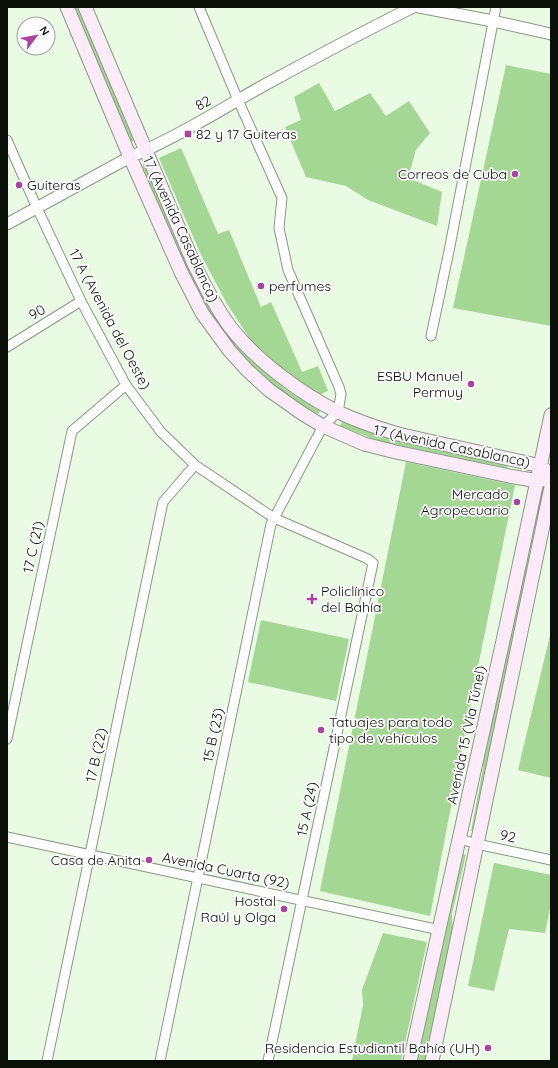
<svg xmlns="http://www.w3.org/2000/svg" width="558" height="1068" viewBox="0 0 558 1068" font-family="Quicksand,sans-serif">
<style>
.green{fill:#a3d793}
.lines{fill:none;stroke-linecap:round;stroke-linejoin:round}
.minor-casing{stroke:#899984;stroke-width:11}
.tertiary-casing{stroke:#899984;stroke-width:13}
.secondary-casing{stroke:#899984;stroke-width:15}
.minor{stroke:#fff;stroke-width:9}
.tertiary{stroke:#fff;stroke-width:11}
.secondary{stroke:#fdebfa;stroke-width:13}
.poi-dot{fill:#ac41a1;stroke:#fff;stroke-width:1.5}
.labels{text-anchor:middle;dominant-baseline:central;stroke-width:3.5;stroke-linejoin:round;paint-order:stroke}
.street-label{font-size:14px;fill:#0a1008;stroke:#fff}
.poi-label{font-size:14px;fill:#0a1008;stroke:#fff;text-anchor:end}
</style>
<rect width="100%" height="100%" fill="#e9fbe3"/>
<path class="green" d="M75 7H80L136 140 131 142Z
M506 65 551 74V326L453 308Z
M319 83 335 111 370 93 386 116 409 101 430 133 416 150 408 178 442 192 437 226 368 200 346 186 306 177 285 127 301 120 294 97Z
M181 148 218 234 229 230 261 307 271 302 302 372 318 366 328 391 319 395 277 364 250 339 227 304 201 255 159 158Z
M146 164 177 234 256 362 285 389 320 411 318 414 282 393 252 367 228 339 205 307 192 282 142 166Z
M342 422 384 437 414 444 508 464 507 468 379 441 340 426Z
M406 462 515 485 476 676 430 916 320 891Z
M541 485 543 486 529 555 530 560 473 831H471L483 768 482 754Z
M261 620 349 639 336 701 248 682Z
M551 631V778L518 770Z
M463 854 466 855 452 914 453 932 425 1061H417Z
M494 863 551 875V904L545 933 509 929 494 991 468 986Z
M383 933 427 942 401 1061H352L363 1005 362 990Z"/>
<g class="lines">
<defs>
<path id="minor" d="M7 140 37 208 81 301 126 385 161 432 195 465 274 518 368 559 373 563 268 1061
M431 336 449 251 496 7
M7 347 81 301
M7 739 72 431 126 385
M7 837 440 930
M460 839 477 844 551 860
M47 1061 163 502 195 465
M160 1061 271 524 323 426 338 412 341 394 339 387 288 270 279 228 282 198 238 100 199 7"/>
<path id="tertiary" d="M419 7 493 21 551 34
M7 224 130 157C175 138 217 112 259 88 310 60 361 33 413 7"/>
<path id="secondary" d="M67 7 130 157 181 272 202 313 229 350 247 370 269 390 303 414 323 426 364 444 396 452 509 476 538 481 551 477
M85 7 194 264C205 286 216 308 231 328 256 360 301 394 338 412 357 421 378 428 398 434L541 466 551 475
M410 1061 506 627 551 415
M432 1061 551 487"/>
</defs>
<use href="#minor" class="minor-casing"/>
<use href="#tertiary" class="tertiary-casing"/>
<use href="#secondary" class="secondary-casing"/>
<use href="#minor" class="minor"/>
<use href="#tertiary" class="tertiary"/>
<use href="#secondary" class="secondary"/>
</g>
<g class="poi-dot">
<rect x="184" y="130" width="8" height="8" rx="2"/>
<circle cx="515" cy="174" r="4"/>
<circle cx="19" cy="185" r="4"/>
<circle cx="261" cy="286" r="4"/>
<circle cx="471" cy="384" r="4"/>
<circle cx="517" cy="502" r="4"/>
<path d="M310 593h4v4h4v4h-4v4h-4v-4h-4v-4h4z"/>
<circle cx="321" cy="730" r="4"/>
<circle cx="149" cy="860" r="4"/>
<circle cx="284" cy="909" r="4"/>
<circle cx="488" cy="1048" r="4"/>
</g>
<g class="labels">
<g class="street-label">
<text transform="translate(203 103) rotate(-29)">82</text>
<text transform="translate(181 229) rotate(65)">17 (Avenida Casablanca)</text>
<text transform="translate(37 312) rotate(-32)">90</text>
<text transform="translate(110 319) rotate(62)">17 A (Avenida del Oeste)</text>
<text transform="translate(452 446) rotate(12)">17 (Avenida Casablanca)</text>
<text transform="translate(33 547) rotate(-78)">17 C (21)</text>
<text transform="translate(213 735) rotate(-78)">15 B (23)</text>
<text transform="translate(466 735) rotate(-78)">Avenida 15 (Vía Túnel)</text>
<text transform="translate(96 755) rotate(-78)">17 B (22)</text>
<text transform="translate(307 809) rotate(-78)">15 A (24)</text>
<text transform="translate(508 836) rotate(12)">92</text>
<text transform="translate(226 870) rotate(12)">Avenida Cuarta (92)</text>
</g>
<g class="poi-label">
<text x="196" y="134" text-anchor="start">82 y 17 Guiteras</text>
<text x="507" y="174">Correos de Cuba</text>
<text x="27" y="185" text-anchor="start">Guiteras</text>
<text x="269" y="286" text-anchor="start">perfumes</text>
<text x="463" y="376">ESBU Manuel<tspan x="463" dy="16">Permuy</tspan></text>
<text x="509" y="494">Mercado<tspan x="509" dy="16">Agropecuario</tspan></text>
<text x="321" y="591" text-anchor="start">Policlínico<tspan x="321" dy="16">del Bahía</tspan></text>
<text x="329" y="722" text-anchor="start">Tatuajes para todo<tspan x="329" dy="16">tipo de vehículos</tspan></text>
<text x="141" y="860">Casa de Anita</text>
<text x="276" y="901">Hostal<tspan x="276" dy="16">Raúl y Olga</tspan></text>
<text x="480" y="1048">Residencia Estudiantil Bahía (UH)</text>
</g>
</g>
<rect width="558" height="1068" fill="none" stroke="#0a1008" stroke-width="16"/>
<g transform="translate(36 36) rotate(58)"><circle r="19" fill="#ffffff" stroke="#9d9f9c"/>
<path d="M0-3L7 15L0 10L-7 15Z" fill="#ac41a1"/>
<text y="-6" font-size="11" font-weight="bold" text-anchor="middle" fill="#0a1008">N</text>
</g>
</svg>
